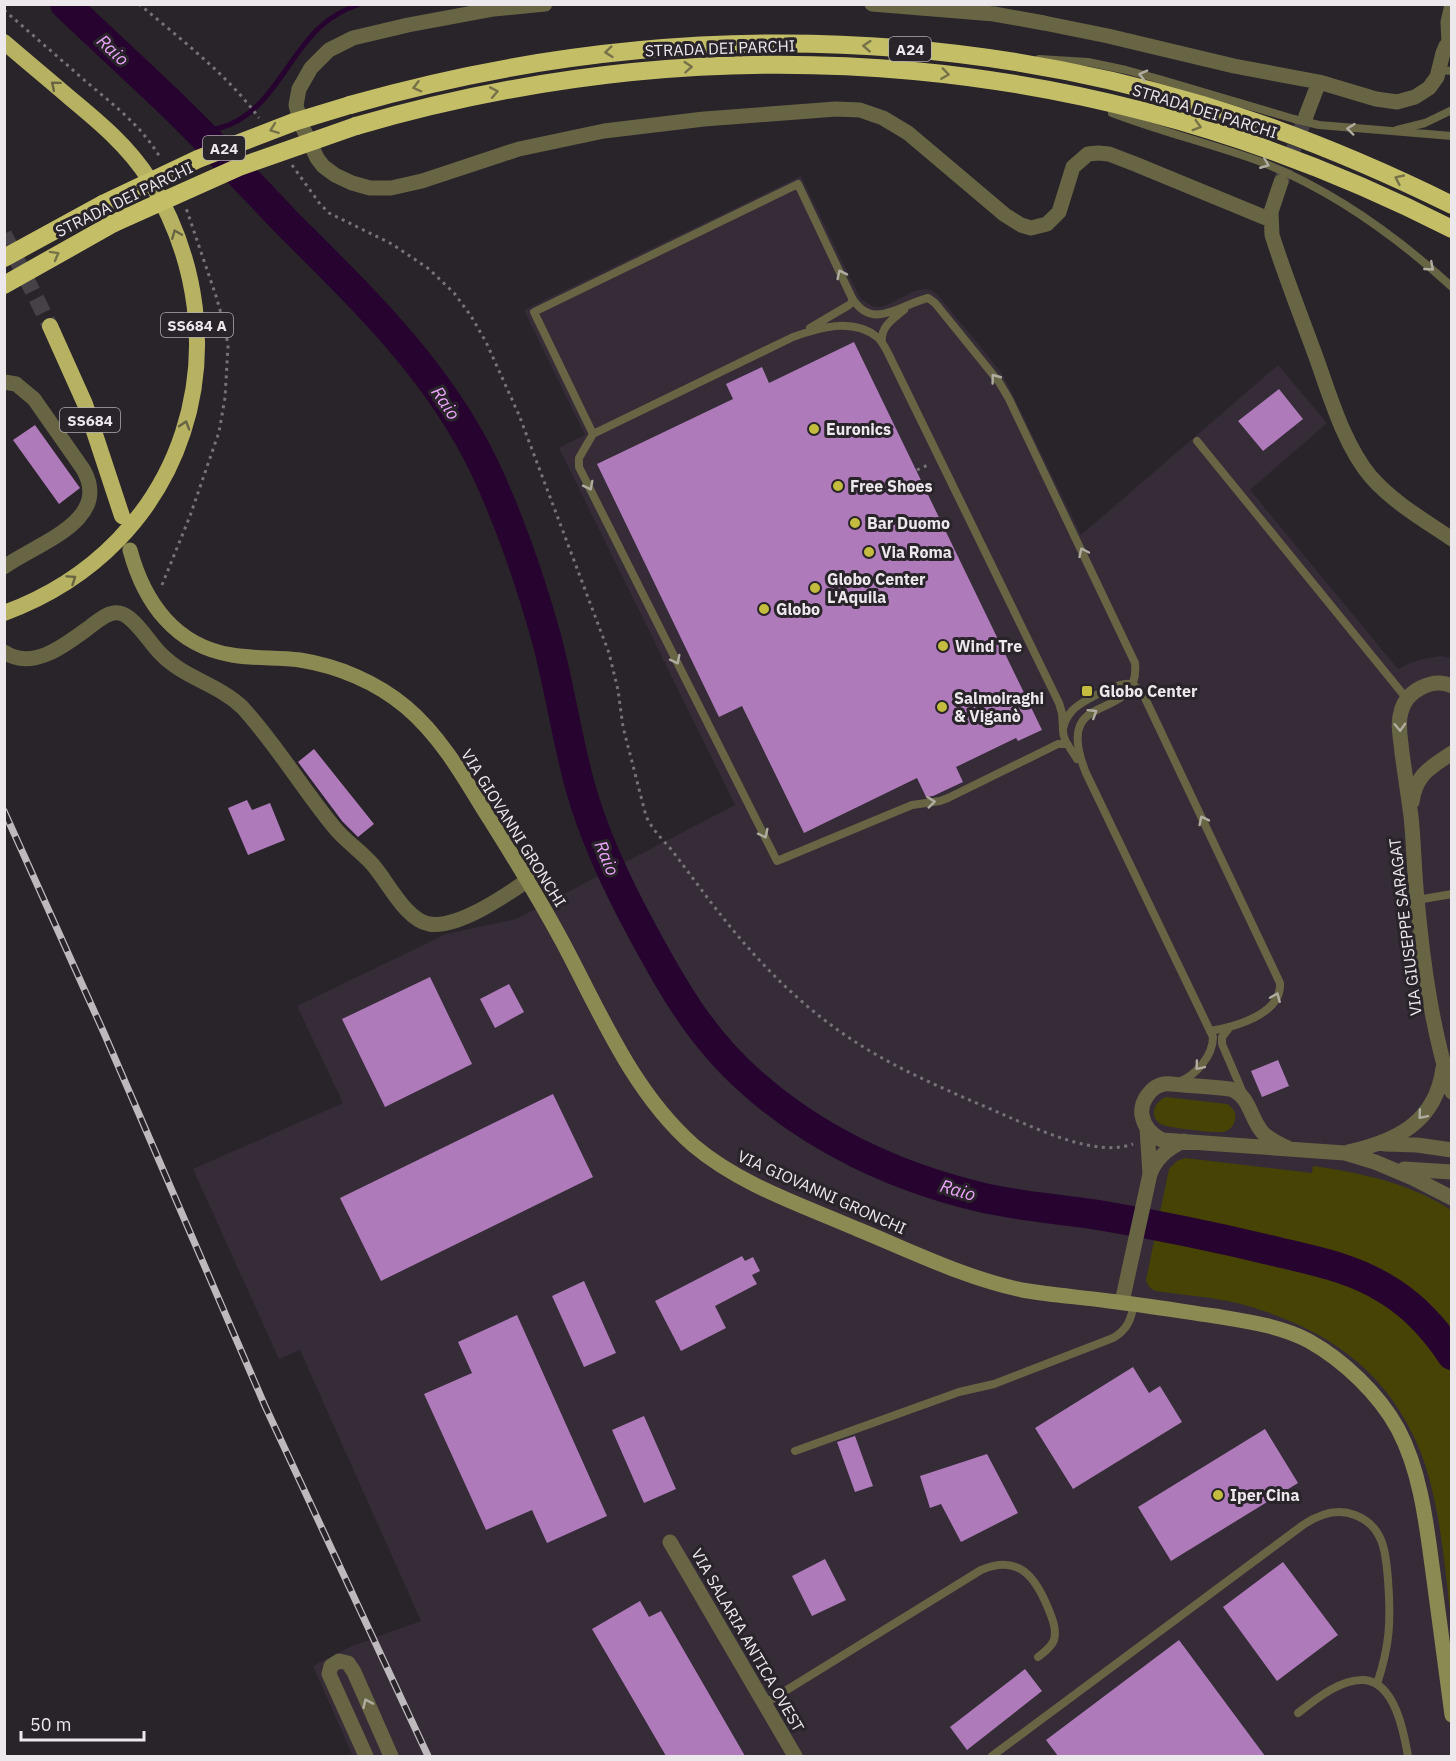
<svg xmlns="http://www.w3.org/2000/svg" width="1456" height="1761" viewBox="0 0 1456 1761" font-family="'IBM Plex Sans',sans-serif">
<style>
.built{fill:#352c38}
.green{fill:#464305}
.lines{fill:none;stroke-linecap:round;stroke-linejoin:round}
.stream{stroke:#27032f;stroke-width:5}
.river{stroke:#27032f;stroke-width:30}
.building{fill:#af7aba}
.minor-tunnel{stroke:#464147;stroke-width:15;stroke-dasharray:15 8;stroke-linecap:butt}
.trunk-tunnel{stroke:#464147;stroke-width:16;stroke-dasharray:16 8;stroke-linecap:butt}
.path{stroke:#777278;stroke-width:3;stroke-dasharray:3 4.5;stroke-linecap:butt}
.service{stroke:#676544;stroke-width:8}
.minor{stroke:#676544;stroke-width:15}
.secondary{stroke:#8c8a53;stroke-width:15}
.trunk{stroke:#b6b262;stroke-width:16}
.motorway{stroke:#c4bf67;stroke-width:18}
.rail-casing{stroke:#bdb9bd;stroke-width:7}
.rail{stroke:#29232a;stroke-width:4.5;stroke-dasharray:14;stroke-linecap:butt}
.motorway-bridge{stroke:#c4bf67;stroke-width:18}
.oneway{stroke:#767148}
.oneway2{stroke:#b0ada0}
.oneway3{stroke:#686343}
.poi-dot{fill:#c4bc3e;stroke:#29232a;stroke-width:2}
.labels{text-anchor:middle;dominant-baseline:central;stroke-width:6;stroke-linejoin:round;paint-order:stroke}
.shield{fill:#29232a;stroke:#b2adb2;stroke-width:1.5}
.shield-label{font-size:15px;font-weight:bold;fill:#ece8ec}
.street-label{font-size:16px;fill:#ece8ec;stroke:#29232a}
.poi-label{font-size:16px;font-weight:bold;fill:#ece8ec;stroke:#29232a;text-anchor:start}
.water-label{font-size:18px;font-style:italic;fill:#eca5fb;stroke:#29232a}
</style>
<rect width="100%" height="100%" fill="#29232a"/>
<path class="built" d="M801 176 860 298 872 306 880 307 887 305 914 291 926 289 931 290 937 294 1001 372 1009 387 1081 535 1278 365 1327 423 1250 490 1398 669 1410 663 1423 659 1441 656 1451 658V1756H347L352 1754 313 1666 352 1646 421 1621 300 1350 279 1359 193 1169 343 1103 297 1006 446 934 516 919 735 805 559 448 585 435 524 310Z"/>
<path class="green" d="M1166 1097 1227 1104C1233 1108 1237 1113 1235 1120 1234 1126 1229 1131 1223 1132 1215 1133 1169 1128 1163 1125 1148 1119 1153 1102 1166 1097Z
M1185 1158 1312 1173 1313 1166C1361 1173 1410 1183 1451 1210V1618C1444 1563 1440 1500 1419 1448 1385 1366 1320 1325 1237 1303 1211 1297 1182 1295 1156 1291 1150 1289 1148 1286 1146 1280L1169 1169 1177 1161Z"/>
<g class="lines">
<path class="stream" d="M197 130C204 130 212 130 220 128 269 115 286 58 320 27 332 16 345 9 360 4"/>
<path class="river" d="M65 4C98 35 131 66 164 97 207 138 247 181 288 224 363 299 437 369 484 466 509 519 529 577 545 633 559 683 566 735 580 786 594 836 616 883 641 929 671 985 701 1038 750 1081 814 1139 896 1177 980 1197 1021 1207 1063 1209 1104 1216 1163 1226 1220 1238 1278 1252 1315 1261 1353 1268 1386 1289 1413 1305 1435 1329 1452 1355"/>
</g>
<path class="building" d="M854 342 1042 730 1018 741 1016 738 956 767 963 782 933 796 926 797 917 778 804 833 742 706 719 717 597 464 733 399 726 384 762 367 769 383Z
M1279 389 1303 419 1263 451 1238 421Z
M35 425 80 488 59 504 13 440Z
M314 749 374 824 358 837 342 821 298 762Z
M247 800 252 810 270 803 285 840 248 855 228 808Z
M430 977 472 1064 385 1107 342 1019Z
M509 984 524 1012 495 1028 480 999Z
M1278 1060 1289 1086 1262 1097 1251 1071Z
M553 1094 593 1177 381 1281 340 1198Z
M742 1256 745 1261 753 1257 760 1271 752 1275 757 1284 715 1306 726 1328 681 1351 655 1301Z
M584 1281 616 1353 584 1367 552 1296Z
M517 1315 607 1516 547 1543 532 1510 486 1530 424 1394 472 1373 458 1342Z
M1133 1367 1149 1393 1160 1386 1182 1422 1073 1489 1035 1428Z
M644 1416 676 1489 644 1503 612 1430Z
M1265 1429 1298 1483 1171 1561 1138 1507Z
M855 1436 873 1486 855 1492 837 1442Z
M987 1454 1018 1513 961 1542 941 1504 930 1508 920 1476Z
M825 1559 846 1600 812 1616 792 1576Z
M1283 1562 1338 1635 1277 1681 1223 1607Z
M640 1601 649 1617 661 1611 745 1756H666L592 1629Z
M1179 1640 1265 1756H1058L1046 1740Z
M1025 1669 1042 1691 967 1750 950 1727Z"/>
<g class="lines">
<path class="minor-tunnel" d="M1281 182 1306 116"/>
<path class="trunk-tunnel" d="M4 234 50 326"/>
<path class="path" d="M139 4C179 38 228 75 259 118
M4 10C28 31 51 51 74 71 105 99 140 122 161 159
M292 165 320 204 329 213 392 244 429 269 454 293 471 316 486 342 519 415 609 653 618 690 623 727 646 816C652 829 661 838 670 848 678 858 685 868 692 877 738 940 786 996 851 1039 900 1072 957 1094 1011 1118 1044 1132 1098 1157 1133 1144
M917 470 930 464
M162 585 190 516 219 432 225 398 228 346 225 327 216 296 186 208"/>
<path class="service" d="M1039 59 1088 62 1126 70 1159 79 1294 119 1319 125 1452 136
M1439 70 1452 71
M1112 113C1159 131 1208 143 1256 160 1330 188 1394 234 1452 287
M1397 130 1425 123 1452 110
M810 328 849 305 852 302V298
M882 342C880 327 893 319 904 310
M593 434 579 458V467L777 861 912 805 940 801 948 798 1058 744H1065L1068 745
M1197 441 1407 699
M1063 728 1062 713 1059 703 888 353C885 347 882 341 877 337 852 317 818 328 793 337L593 434 534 312 798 184 852 298C873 332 901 304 928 298L935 303 999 382 1009 399 1135 663C1141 727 1050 684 1086 773L1213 1037C1213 1056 1196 1075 1179 1082
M1077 759C1072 750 1062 740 1063 729 1064 723 1067 717 1071 712 1078 703 1119 681 1130 684 1136 685 1140 691 1144 696L1280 983C1282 1014 1235 1027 1210 1031
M1417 900 1452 894
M1229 1028 1222 1037V1044L1243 1093
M795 1451 959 1392 994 1384 1113 1338C1127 1330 1131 1320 1134 1304
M764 1704 981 1570C1018 1554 1035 1576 1048 1608 1052 1618 1057 1629 1054 1640 1051 1648 1044 1652 1038 1657
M1298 1713C1316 1699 1340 1679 1364 1680 1395 1682 1404 1733 1408 1756
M992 1756 1303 1525C1318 1515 1337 1508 1355 1515 1384 1526 1386 1553 1388 1580 1391 1621 1390 1645 1377 1684"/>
<path class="minor" d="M545 4 494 9 408 25 353 38 329 50 311 68 299 89 296 105 301 124 317 158 323 166 335 175 352 183 370 188H391L422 181 519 149 604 131 704 119 836 109 860 110 883 118 908 133 1005 215 1021 225 1031 228 1047 224 1059 212 1073 167 1088 154 1098 153 1109 154 1135 164 1271 220
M872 4 994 14 1044 23 1108 36 1234 66 1319 82 1376 99 1397 102 1415 97 1429 88 1437 77 1443 53 1446 46 1452 41
M1449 44 1448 22 1452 5
M1306 116 1319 82
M1281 182 1271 212 1272 235C1285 276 1301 316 1316 357 1330 396 1344 445 1371 477 1394 503 1424 520 1452 539
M4 382 16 384 34 399 83 469C113 521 37 543 4 567
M4 652C33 672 68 643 91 626 99 620 109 611 119 613 134 615 150 644 161 654 184 678 218 684 242 707 276 744 302 788 334 827 345 841 361 851 373 865 388 882 405 919 429 924 457 929 505 896 528 880
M1452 686C1432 677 1406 691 1401 712 1397 725 1401 739 1402 753 1405 774 1408 795 1411 816 1414 844 1414 871 1417 899 1423 964 1432 1030 1452 1092
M1412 802C1416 774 1430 768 1452 753
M1147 1129 1150 1174
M1385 1144 1417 1145 1452 1150
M1288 1148C1279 1144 1270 1140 1263 1133 1250 1119 1250 1095 1230 1089 1214 1087 1199 1086 1183 1085 1177 1085 1170 1083 1164 1084 1151 1086 1140 1102 1142 1115 1144 1127 1152 1135 1162 1140L1345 1153 1375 1162 1413 1178 1452 1198
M1348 1152C1397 1141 1436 1122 1443 1068
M1404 1169 1452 1172
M1122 1302 1150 1174C1156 1158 1168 1148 1184 1141
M670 1542 795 1756
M366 1756 329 1674 331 1666 339 1661 348 1663 354 1672 391 1756"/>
<path class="secondary" d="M130 550C144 602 175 646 232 655 255 659 277 657 300 660 338 666 376 682 406 707 438 734 461 772 482 807 510 851 537 895 562 941 600 1012 632 1091 693 1145 740 1185 802 1205 857 1229 911 1251 965 1278 1022 1290 1050 1295 1080 1297 1109 1301 1144 1305 1180 1311 1215 1316 1245 1321 1282 1326 1309 1341 1343 1360 1379 1394 1398 1429 1422 1474 1427 1530 1434 1580 1440 1625 1446 1670 1452 1715"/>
<path class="trunk" d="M4 42C26 61 48 79 70 98 99 122 129 147 149 179 250 343 187 546 4 613
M50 326 85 404 122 516"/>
<path class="motorway" d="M350 105C630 25 923 21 1203 105 1289 131 1371 165 1452 205
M356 126C728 18 1107 53 1452 229
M4 258 103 204
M4 285 114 223"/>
<defs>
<path id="rail" d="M4 811 104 1033 265 1406 428 1756"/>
</defs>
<use href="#rail" class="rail-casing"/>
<use href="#rail" class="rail"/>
<path class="motorway-bridge" d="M103 204 198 159 294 122 350 105
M114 223 239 167 356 126"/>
</g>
<defs><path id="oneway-chevron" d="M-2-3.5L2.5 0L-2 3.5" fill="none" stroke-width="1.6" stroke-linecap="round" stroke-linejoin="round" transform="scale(1.5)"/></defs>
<g class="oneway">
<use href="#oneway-chevron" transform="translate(867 46) rotate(-176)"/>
<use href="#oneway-chevron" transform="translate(609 52) rotate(174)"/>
<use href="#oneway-chevron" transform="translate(688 67) rotate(-4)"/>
<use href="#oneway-chevron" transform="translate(945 74) rotate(8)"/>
<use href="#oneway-chevron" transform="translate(417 87) rotate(165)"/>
<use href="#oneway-chevron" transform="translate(494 92) rotate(-11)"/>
<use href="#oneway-chevron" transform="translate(1197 126) rotate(16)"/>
<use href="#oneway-chevron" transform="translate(274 129) rotate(160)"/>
<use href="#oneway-chevron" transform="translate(1399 179) rotate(-155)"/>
<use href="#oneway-chevron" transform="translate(55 255) rotate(-29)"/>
</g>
<g class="oneway2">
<use href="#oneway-chevron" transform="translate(1143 75) rotate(-166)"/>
<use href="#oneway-chevron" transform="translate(1351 129) rotate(-174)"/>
<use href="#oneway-chevron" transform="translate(1265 164) rotate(22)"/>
<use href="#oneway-chevron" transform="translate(1430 267) rotate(41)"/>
<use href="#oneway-chevron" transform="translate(841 274) rotate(-116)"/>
<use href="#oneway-chevron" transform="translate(995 378) rotate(-127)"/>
<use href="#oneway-chevron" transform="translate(589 486) rotate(63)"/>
<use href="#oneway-chevron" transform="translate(1083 552) rotate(-115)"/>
<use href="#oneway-chevron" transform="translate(676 660) rotate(63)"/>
<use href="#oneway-chevron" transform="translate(1093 713) rotate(-32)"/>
<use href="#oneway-chevron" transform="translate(1400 727) rotate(88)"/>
<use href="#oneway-chevron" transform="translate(931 802) rotate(-6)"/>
<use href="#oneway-chevron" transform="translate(1203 820) rotate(-116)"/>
<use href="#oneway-chevron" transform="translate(764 834) rotate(63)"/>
<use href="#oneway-chevron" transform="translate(1276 997) rotate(-67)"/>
<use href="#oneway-chevron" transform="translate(1199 1066) rotate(130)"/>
<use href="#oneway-chevron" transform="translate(1422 1115) rotate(130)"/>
<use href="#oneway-chevron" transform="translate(367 1703) rotate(-114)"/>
</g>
<g class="oneway3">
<use href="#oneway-chevron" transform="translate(55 85) rotate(-140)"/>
<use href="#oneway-chevron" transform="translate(176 234) rotate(-112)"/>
<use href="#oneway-chevron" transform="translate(185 425) rotate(-73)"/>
<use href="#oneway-chevron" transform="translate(72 579) rotate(-34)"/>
</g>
<g class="poi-dot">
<circle cx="814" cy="429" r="6"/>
<circle cx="838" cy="486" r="6"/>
<circle cx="855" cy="523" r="6"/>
<circle cx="869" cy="552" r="6"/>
<circle cx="815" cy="588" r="6"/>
<circle cx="764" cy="609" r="6"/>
<circle cx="943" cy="646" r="6"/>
<rect x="1081" y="685" width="12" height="12" rx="3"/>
<circle cx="942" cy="707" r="6"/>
<circle cx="1218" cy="1495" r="6"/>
</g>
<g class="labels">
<g class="shield">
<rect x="889" y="37" width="42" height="24" rx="4.5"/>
<rect x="203" y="136" width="42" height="24" rx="4.5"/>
<rect x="161" y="313" width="72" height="24" rx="4.5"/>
<rect x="60" y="408" width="60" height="24" rx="4.5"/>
</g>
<g class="shield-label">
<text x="910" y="49">A24</text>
<text x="224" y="148">A24</text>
<text x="197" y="325">SS684 A</text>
<text x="90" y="420">SS684</text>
</g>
<g class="street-label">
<text transform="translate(720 48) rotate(-2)">STRADA DEI PARCHI</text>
<text transform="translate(1205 111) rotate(17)">STRADA DEI PARCHI</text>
<text transform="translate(124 199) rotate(-26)">STRADA DEI PARCHI</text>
<text transform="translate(514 828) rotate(58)">VIA GIOVANNI GRONCHI</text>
<text transform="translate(1405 927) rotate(-97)">VIA GIUSEPPE SARAGAT</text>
<text transform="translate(822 1192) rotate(24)">VIA GIOVANNI GRONCHI</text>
<text transform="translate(748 1640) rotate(60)">VIA SALARIA ANTICA OVEST</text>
</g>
<g class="poi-label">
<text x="826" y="429">Euronics</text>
<text x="850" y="486">Free Shoes</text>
<text x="867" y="523">Bar Duomo</text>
<text x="881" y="552">Via Roma</text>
<text x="827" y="579">Globo Center<tspan x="827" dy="18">L'Aquila</tspan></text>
<text x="776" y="609">Globo</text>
<text x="955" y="646">Wind Tre</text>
<text x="1099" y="691">Globo Center</text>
<text x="954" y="698">Salmoiraghi<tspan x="954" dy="18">&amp; Viganò</tspan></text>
<text x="1230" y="1495">Iper Cina</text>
</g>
<g class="water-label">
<text transform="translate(113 50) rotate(43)">Raio</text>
<text transform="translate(446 403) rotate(56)">Raio</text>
<text transform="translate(607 858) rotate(67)">Raio</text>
<text transform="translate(958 1190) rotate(16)">Raio</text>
</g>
</g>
<rect width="1456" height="1761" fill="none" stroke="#ece8ec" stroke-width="12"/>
<path d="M21 1731v9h123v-9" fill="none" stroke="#ece8ec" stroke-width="3"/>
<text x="30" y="1731" font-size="18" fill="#ece8ec" stroke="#29232a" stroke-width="4.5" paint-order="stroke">50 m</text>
</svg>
